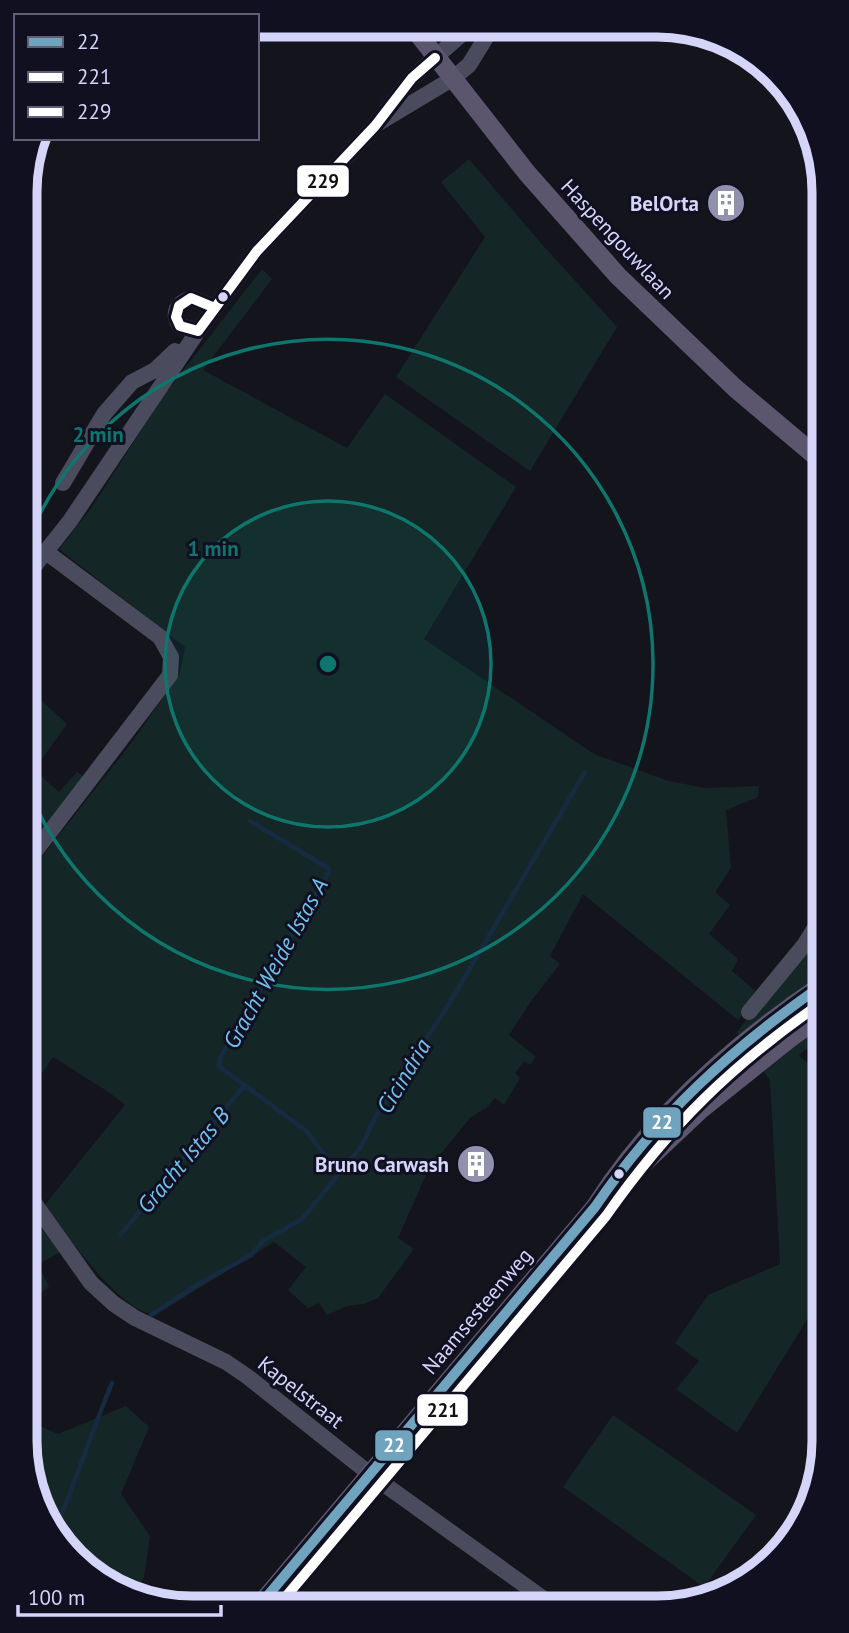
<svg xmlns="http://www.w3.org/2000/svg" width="849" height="1633" viewBox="0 0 849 1633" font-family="'PT Sans',sans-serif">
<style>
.green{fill:#142726}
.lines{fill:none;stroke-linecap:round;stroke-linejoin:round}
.stream{stroke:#162b41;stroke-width:4.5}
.minor{stroke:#4a4b5c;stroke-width:16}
.major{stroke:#5b556d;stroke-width:19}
.bus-1-casing{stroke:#111021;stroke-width:16}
.bus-2-casing{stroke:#111021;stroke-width:16}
.bus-3-casing{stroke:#111021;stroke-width:16}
.bus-1{stroke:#70a3bd;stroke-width:10}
.bus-2{stroke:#fff;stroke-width:10}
.bus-3{stroke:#fff;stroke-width:10}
.ring{fill:none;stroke:#0f766e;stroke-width:3.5}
.bus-dot{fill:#d5d5fa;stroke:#111021;stroke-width:2.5}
.labels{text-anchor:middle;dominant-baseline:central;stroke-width:6;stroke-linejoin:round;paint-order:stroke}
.poi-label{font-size:21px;font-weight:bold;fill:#d5d5fa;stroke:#111021;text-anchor:end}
.street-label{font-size:21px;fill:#d5d5fa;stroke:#111021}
.water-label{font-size:23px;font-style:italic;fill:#70c1ed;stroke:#111021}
.rim{fill:none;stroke:#d5d5fa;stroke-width:9}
.centre{fill:#0f766e;stroke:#111021;stroke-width:3.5}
.ring-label{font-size:21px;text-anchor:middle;font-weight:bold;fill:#0f766e;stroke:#111021;stroke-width:6;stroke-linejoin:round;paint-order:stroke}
.line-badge{stroke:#111021;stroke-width:2.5}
.badge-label{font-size:19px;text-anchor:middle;font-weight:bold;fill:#fff}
.pale-badge-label{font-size:19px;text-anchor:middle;font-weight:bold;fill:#111}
</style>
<rect width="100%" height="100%" fill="#14141d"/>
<path class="green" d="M469 159 539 241 617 327 530 471 396 377 485 237 441 182Z
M262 269 272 279 203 370 347 448 385 394 516 487 424 639 594 754 669 781 705 788 759 786 758 797 726 810 731 868 715 892 730 905 709 934 738 959 732 971 759 994 738 1020 583 894 550 956 560 964 531 1001 509 1035 536 1057 530 1065 524 1061 515 1073 520 1078 504 1105 495 1098 486 1108 470 1118 429 1168 398 1238 414 1249 378 1298 364 1304 347 1306 327 1315 319 1303 308 1308 288 1290 306 1267 274 1242 157 1314C124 1318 64 1231 44 1206L125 1105 110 1093 53 1057 31 1089 30 872 132 742 180 673 185 647 59 549 90 510 164 395Z
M29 689 67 724 34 770 59 792 77 772 85 777 30 851Z
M821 927 820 976 742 1037 736 1033Z
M821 990V1003L789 1025 782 1039 704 1100 696 1091Z
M821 1026V1037L799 1055 822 1077 823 1316 813 1310 737 1433 676 1389 699 1361 675 1343 708 1295 780 1264 770 1080 762 1070Z
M32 1218 61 1252 38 1264 49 1287 32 1300Z
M126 1406 149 1427 121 1494 150 1536 144 1577 136 1592 82 1567 33 1495V1423L58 1434Z
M613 1415 756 1515 704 1587 563 1487Z"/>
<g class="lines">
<path class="stream" d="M250 821 328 868 329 872 220 1058 219 1066 306 1131 339 1173
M121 1234 244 1086
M151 1315 202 1282 251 1255 263 1241 302 1219 361 1147 375 1118 449 1004 585 772
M56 1528C76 1480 92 1431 112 1383"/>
<path class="minor" d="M377 124 452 79 469 65 493 26
M198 331 180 326C171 313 177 303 191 298L215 308
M63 483 104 414 132 382 155 370 175 351
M28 574 70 521 198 331 257 251 375 126 412 78 471 26
M30 858 170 675 171 657 160 637 46 552
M749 1012 805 944 821 918
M32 1200 91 1283 114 1304 135 1318 226 1362 248 1377 370 1474 548 1602"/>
<path class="major" d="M412 26 527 173 618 276 735 388 818 458
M629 1177 700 1110 790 1038 821 1016
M259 1606 595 1207C652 1117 733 1045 821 986"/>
<defs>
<path id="bus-1" d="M259 1606 595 1207C657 1116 731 1049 821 986"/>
<path id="bus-2" d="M278 1606 606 1216C669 1126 731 1066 821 1003"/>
<path id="bus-3" d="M191 298 215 308 198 331 180 326 176 317 179 306Z
M215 308 257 251 375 126 412 78 435 58"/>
</defs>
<use href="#bus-1" class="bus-1-casing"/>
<use href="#bus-2" class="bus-2-casing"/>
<use href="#bus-3" class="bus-3-casing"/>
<use href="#bus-1" class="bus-1"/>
<use href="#bus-2" class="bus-2"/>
<use href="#bus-3" class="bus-3"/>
</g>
<circle cx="328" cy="664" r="163" fill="#0f766e" fill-opacity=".12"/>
<g class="ring">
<circle cx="328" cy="664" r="163"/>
<path d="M29 537A325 325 0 1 1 30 794"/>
</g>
<defs>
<symbol id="building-disc" viewBox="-11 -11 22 22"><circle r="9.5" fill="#9191ad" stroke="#111021"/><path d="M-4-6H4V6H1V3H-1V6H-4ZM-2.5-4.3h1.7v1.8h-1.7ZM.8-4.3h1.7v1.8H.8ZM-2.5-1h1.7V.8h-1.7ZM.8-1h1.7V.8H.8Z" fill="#fff"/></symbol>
</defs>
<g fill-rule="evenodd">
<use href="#building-disc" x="704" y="181" width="44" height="44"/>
<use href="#building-disc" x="454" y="1142" width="44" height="44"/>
</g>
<g class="bus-dot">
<circle cx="223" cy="297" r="6"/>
<circle cx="619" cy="1174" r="6"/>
</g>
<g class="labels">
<g class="poi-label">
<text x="699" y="203">BelOrta</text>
<text x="449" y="1164">Bruno Carwash</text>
</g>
<g class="street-label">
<text transform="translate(618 239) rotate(47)">Haspengouwlaan</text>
<text transform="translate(477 1311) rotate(-50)">Naamsesteenweg</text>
<text transform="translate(301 1392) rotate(38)">Kapelstraat</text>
</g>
<g class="water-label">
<text transform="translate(275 963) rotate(-61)">Gracht Weide Istas A</text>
<text transform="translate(403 1076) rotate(-59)">Cicindria</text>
<text transform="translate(183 1160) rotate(-50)">Gracht Istas B</text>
</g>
</g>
<path d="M0 0H849V1633H0ZM192 37H657A155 155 0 0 1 812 192V1441A155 155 0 0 1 657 1596H192A155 155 0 0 1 37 1441V192A155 155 0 0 1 192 37Z" fill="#111021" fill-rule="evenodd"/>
<path class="rim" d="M192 37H657A155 155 0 0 1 812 192V1441A155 155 0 0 1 657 1596H192A155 155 0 0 1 37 1441V192A155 155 0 0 1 192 37Z"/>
<circle cx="328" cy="664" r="10" class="centre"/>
<g class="ring-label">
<text x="98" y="442">2 min</text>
<text x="213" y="556">1 min</text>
</g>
<g class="line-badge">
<rect x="296" y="164" width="54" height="34" rx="7" fill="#fff"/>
<rect x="642" y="1106" width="40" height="33" rx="7" fill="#70a3bd"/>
<rect x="416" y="1393" width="53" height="34" rx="7" fill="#fff"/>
<rect x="374" y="1429" width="40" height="33" rx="7" fill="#70a3bd"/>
</g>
<g class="badge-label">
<text x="662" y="1129">22</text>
<text x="394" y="1452">22</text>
</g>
<g class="pale-badge-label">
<text x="323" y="188">229</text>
<text x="443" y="1417">221</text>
</g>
<rect x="14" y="14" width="245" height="126" fill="#111021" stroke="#5f5f78" stroke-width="2"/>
<rect x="28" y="37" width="35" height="10" fill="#70a3bd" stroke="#5f5f78" stroke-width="2"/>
<text x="77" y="49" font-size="21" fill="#d5d5fa">22</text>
<rect x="28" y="72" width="35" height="10" fill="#ffffff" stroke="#5f5f78" stroke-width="2"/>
<text x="77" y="84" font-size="21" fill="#d5d5fa">221</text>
<rect x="28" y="107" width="35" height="10" fill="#ffffff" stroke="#5f5f78" stroke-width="2"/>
<text x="77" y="119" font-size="21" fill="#d5d5fa">229</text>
<path d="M18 1605v10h203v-10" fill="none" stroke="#d5d5fa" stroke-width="3.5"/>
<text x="28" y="1605" font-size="21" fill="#d5d5fa" stroke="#111021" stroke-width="5" paint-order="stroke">100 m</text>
</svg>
